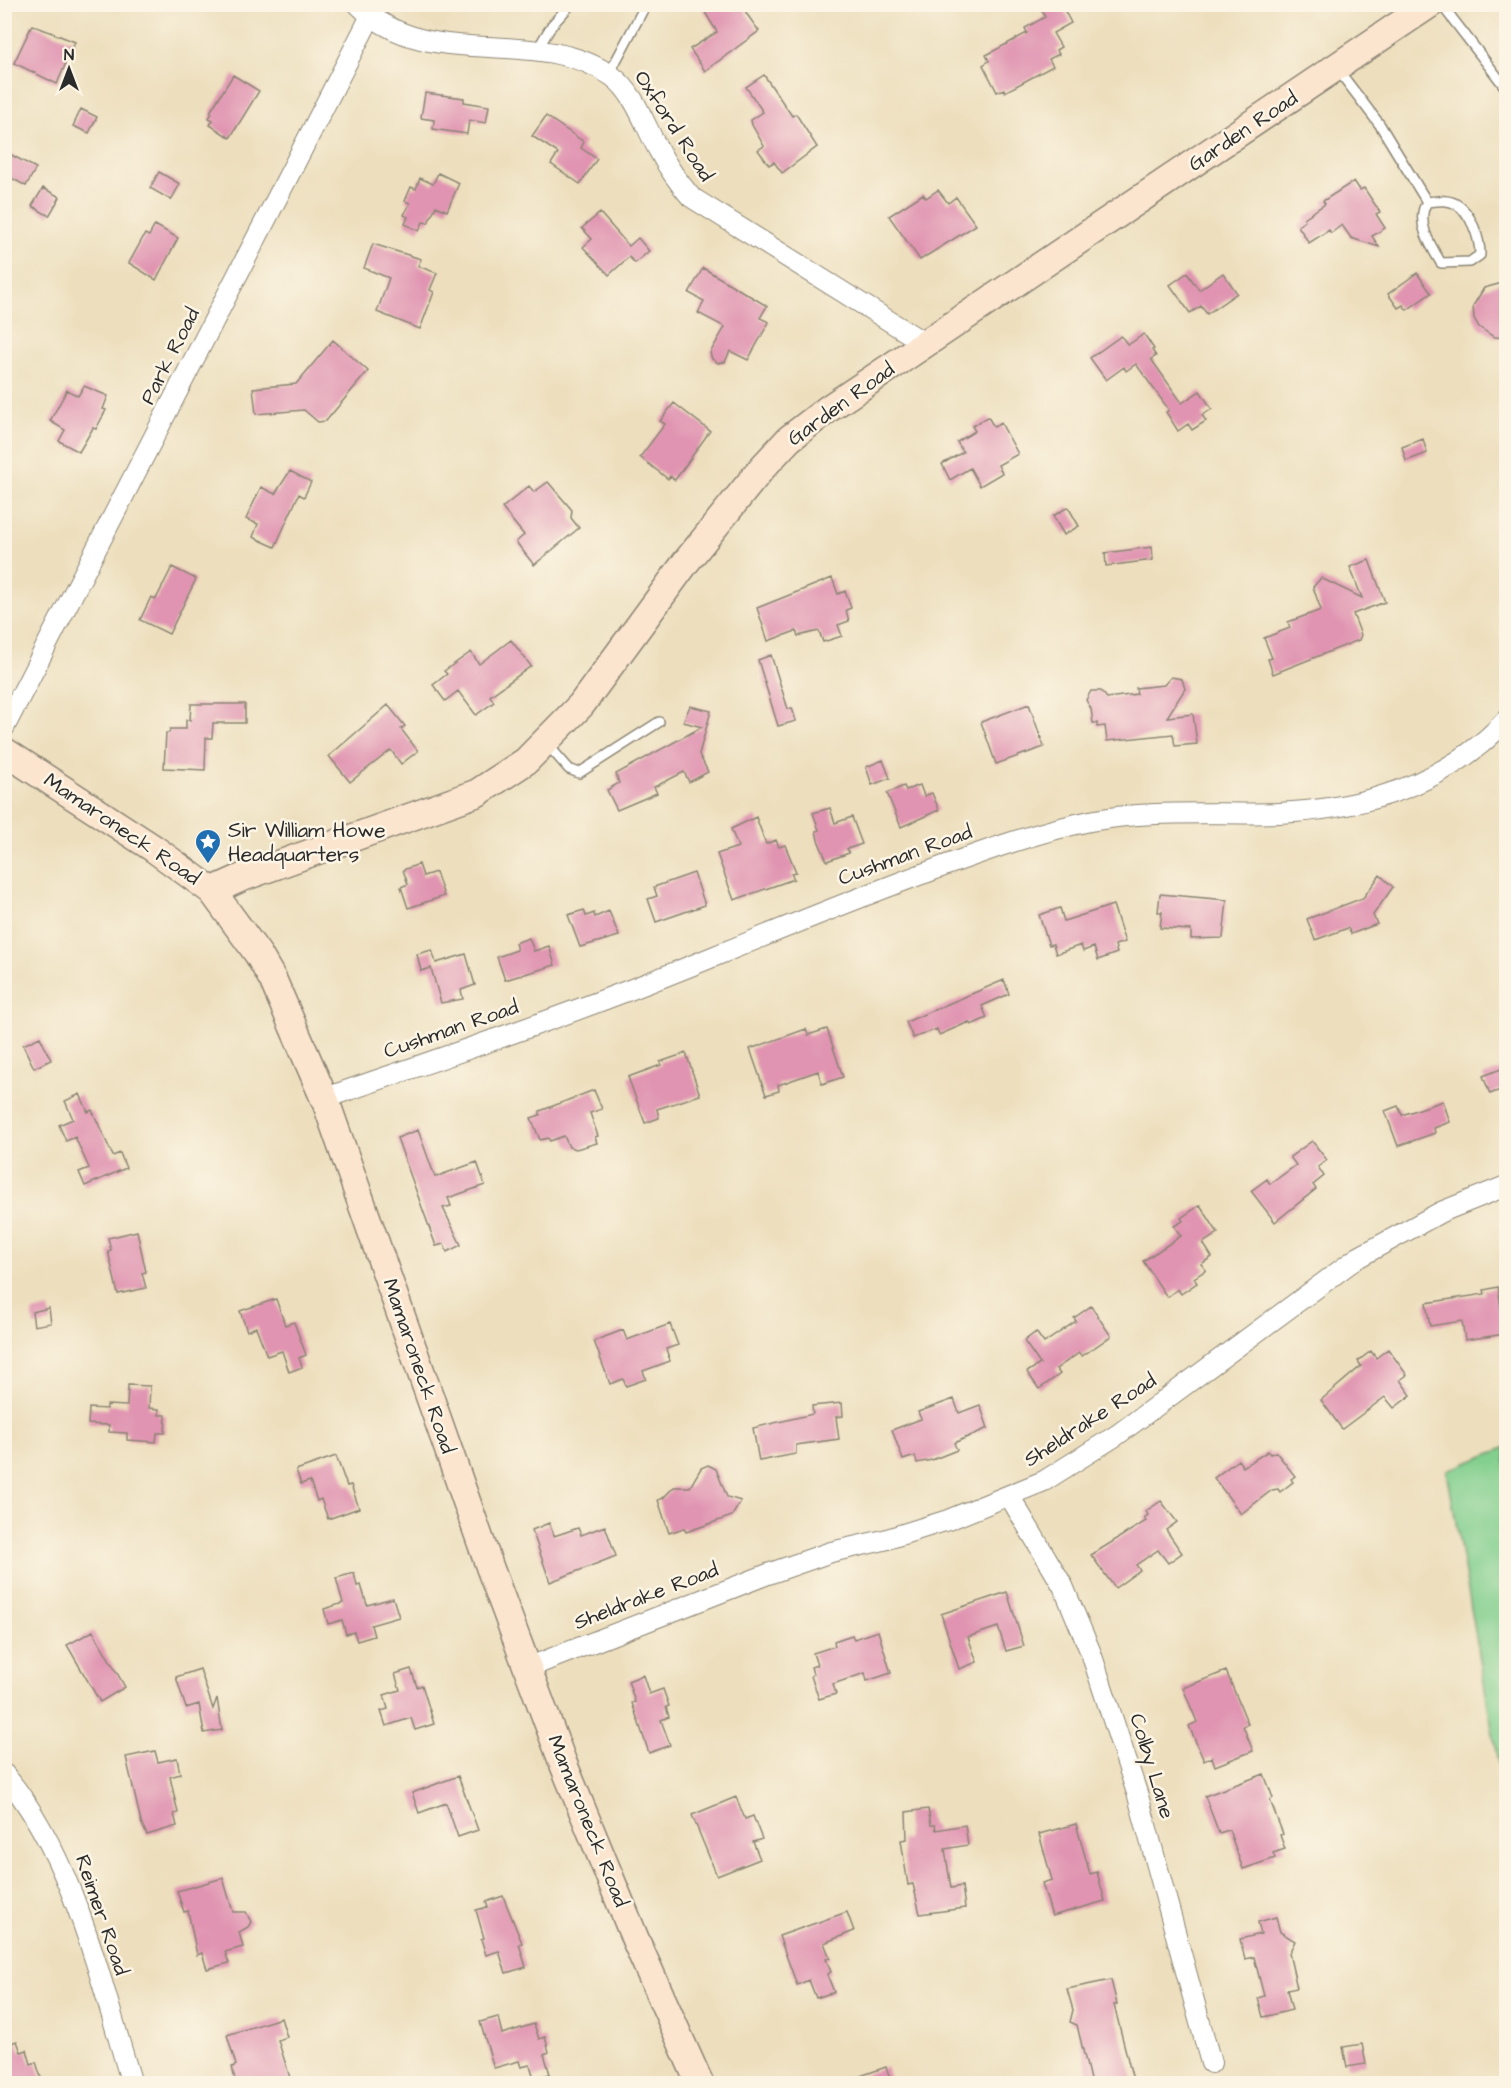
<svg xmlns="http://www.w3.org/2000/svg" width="1511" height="2088" viewBox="0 0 1511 2088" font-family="'Architects Daughter',sans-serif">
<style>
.green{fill:#82cf8e;stroke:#567d5c;stroke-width:1.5}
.building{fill:#e094b1}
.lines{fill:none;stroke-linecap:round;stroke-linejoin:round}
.lane-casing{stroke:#8c8574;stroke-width:12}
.street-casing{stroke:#8c8574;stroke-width:22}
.secondary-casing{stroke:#8c8574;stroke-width:30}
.lane{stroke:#fff;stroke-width:9}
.street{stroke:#fff;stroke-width:20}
.secondary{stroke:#fbe5cf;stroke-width:27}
.labels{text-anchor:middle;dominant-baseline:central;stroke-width:5;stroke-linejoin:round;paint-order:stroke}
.street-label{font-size:21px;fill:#2b2b2b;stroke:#fcf5e5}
.poi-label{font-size:21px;fill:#2b2b2b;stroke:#fcf5e5;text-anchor:start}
</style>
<rect width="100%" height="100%" fill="#fcf5e5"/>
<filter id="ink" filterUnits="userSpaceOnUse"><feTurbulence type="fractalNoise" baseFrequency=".0167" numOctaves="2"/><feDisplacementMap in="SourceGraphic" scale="12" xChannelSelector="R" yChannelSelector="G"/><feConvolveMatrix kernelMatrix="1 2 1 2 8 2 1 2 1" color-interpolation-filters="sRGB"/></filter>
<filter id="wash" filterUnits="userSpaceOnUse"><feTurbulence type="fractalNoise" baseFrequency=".008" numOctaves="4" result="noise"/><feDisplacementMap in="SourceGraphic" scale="24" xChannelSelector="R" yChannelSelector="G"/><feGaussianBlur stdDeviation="1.35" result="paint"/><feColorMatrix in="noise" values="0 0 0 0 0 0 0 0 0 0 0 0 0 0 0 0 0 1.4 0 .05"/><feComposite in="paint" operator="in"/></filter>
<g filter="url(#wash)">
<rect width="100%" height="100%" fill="#eddfbe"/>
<path class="green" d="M1506 1447V1808L1447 1471Z"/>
<g id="blocks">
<path class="building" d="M700 4H747L746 13 759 31 705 71 690 49 717 32Z
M1052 4H1061L1071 23 1053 33 1061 47 1056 50 1059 54 1049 59 1053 66 1005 92 1004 89 997 92 983 65 989 61 986 55 1027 33 1025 28 1045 17 1042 10Z
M32 25 75 42 57 84 14 63Z
M233 75 259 91 230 138 210 125 213 120 209 118 212 113 210 112Z
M764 75 792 116 796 114 817 147 782 173 774 162 769 165 758 150 764 146 752 125 751 120 763 112 746 87Z
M425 93 464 98V102L489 106 486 123 469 120 467 134 433 129 434 120 421 118Z
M81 109 97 117 89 133 73 126Z
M546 116 584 142 581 148 597 159 580 184 551 164 558 153 532 136Z
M4 151 36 168 26 186 4 174Z
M159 172 180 184 171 200 150 188Z
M438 173 459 183 447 211 436 206 428 223 423 222 419 231 405 224 408 217 404 215 410 203 405 201 411 187 416 189 420 178 433 184Z
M1354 181 1360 190 1364 188 1380 212 1376 214 1385 228 1372 236 1379 247 1351 238 1342 225 1331 233 1329 230 1309 243 1298 226 1305 221 1304 218 1325 204 1323 201Z
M43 188 60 197 49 216 32 206Z
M938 190 948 203 956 197 976 225 920 260 889 216 923 194 926 198Z
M600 213 629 246 638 238 649 251 635 263 629 257 609 275 583 247 592 239 582 228Z
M155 225 178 238 156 280 129 263 145 234 149 236Z
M373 244 421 259 418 266 437 273 430 290 434 292 420 329 377 312 389 278 364 268Z
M703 268 767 306 760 318 769 322 748 360 730 351 725 362 718 363 712 359 710 353 725 327 698 313 704 301 689 293Z
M1187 273 1199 290 1223 273 1237 293 1207 314 1201 306 1190 313 1170 285Z
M1417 273 1431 293 1407 310 1403 305 1398 308 1388 294Z
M1506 282V338L1494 337 1479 327 1474 318 1473 306 1484 288Z
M1144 334 1154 349 1152 350 1156 356 1151 359 1182 403 1200 391 1212 409 1202 415 1206 421 1192 430 1188 424 1178 431 1166 412 1169 410 1136 364 1126 371 1124 367 1106 380 1090 358 1121 336 1128 345Z
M333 340 368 371 326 421 318 422 304 410 256 414 253 388 296 384Z
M84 386 108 396 103 409 106 410 96 429 93 428 79 452 59 441 65 430 50 421 67 390 78 396Z
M674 403 710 431 675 480 670 476 668 479 640 457 665 424 660 421Z
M988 417 994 427 1001 423 1018 454 998 465 1002 473 980 486 970 468 950 480 942 464 963 452 957 442 975 431 972 426Z
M1423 439 1427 453 1406 461 1402 447Z
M290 471 311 482 304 497 299 494 275 547 253 537 258 524 246 519 261 487 275 494Z
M548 482 572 510 571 518 579 528 534 565 516 542 524 535 502 508 529 486 534 492Z
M1068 507 1079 526 1064 535 1053 516Z
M1152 547 1153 560 1106 566 1105 553Z
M1369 560 1385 602 1353 614 1361 635 1359 640 1273 674 1268 659 1272 658 1264 638 1290 628 1288 622 1321 610 1313 587 1321 578 1362 598 1350 567Z
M172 567 196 579 169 634 140 620 151 597 156 599Z
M832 578 838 594 845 591 851 608 846 610 849 621 838 625 842 636 823 642 819 631 798 636 796 631 768 641 757 608Z
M511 640 531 666 490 696 494 702 476 715 458 691 445 701 433 685 447 674 444 671 471 652 479 664Z
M771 655 788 709 792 708 796 721 778 726 758 660Z
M1171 677 1182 679 1185 689 1167 717 1193 714 1197 744 1175 746 1173 734 1107 741 1105 726 1097 727V723H1093L1091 709 1086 700 1091 691H1101L1107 698 1137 694 1136 688 1164 685Z
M191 704H245V723H213L212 738H206L205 770 164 768 166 733H169L170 729H186V720H190Z
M1029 704 1044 747 996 764 981 722Z
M388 705 405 726 401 729 418 751 401 764 391 750 350 782 329 756Z
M690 706 711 711 699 754 708 772 689 782 684 772 654 787 657 793 617 810 607 790 619 783 616 774 702 727 683 722Z
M883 760 890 778 872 785 866 767Z
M920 785 924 796 932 793 939 810 901 827 887 793 904 786 906 790Z
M830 808 835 823 852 817 862 844 847 849 849 853 827 861 818 840 816 831 819 830 813 813Z
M756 817 766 844 776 840 779 847 785 845 796 872 791 873 794 879 734 900 717 854 738 847 731 829Z
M419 864 423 876 436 872 444 896 408 908 401 887 408 884 403 870Z
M694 873 705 905 656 922 648 899 657 896 654 887Z
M1380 875 1393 887 1373 915 1377 924 1351 934 1348 928 1315 940 1307 919 1363 898Z
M1160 894 1227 900 1223 938 1191 939V930L1160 928 1162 912H1158Z
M1113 905 1125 942 1115 945 1117 953 1098 960 1094 947 1083 951 1081 945 1056 954 1053 944 1049 945 1039 915 1060 908 1064 921Z
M584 910 586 916 594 913 595 917 609 911 619 936 580 947 568 915Z
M529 938 534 951 549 946 555 965 505 980 497 957 517 950 515 943Z
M432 950 436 963 466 954 475 985 461 990 463 999 441 1003 431 968 421 971 417 954Z
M1004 980 1009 994 982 1006 987 1018 971 1025 969 1022 939 1035 937 1029 913 1038 906 1022Z
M806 1029 808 1035 827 1029 843 1077 822 1084 818 1071 778 1085 779 1091 766 1095 750 1049Z
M40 1037 51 1060 34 1068 23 1045Z
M686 1053 700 1095 657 1109 659 1118 645 1123 628 1077 661 1065 660 1062Z
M1506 1067V1088L1490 1094 1483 1076Z
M594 1090 602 1109 590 1113 598 1136 595 1137 597 1143 576 1149 569 1147 564 1136 550 1141 548 1138 540 1140 531 1118 540 1115V1111Z
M80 1094 88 1112 92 1110 113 1156 120 1153 126 1168 85 1186 79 1172 89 1168 75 1137 66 1141 59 1125 73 1119 65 1101Z
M1443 1101 1450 1122 1434 1128 1435 1133 1398 1146 1385 1111 1398 1106 1402 1115Z
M418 1130 435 1177 477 1162 485 1185 448 1198 451 1206 443 1208 461 1245 447 1252 444 1244 436 1246 397 1138Z
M1312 1141 1327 1160 1318 1167 1324 1176 1313 1185 1316 1189 1275 1222 1251 1191 1267 1179 1270 1184 1296 1165 1290 1157Z
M1200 1205 1218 1233 1203 1243 1212 1257 1201 1264 1206 1270 1194 1278 1197 1283 1181 1294 1178 1289 1167 1297 1143 1261 1181 1236 1174 1226 1183 1221 1181 1218Z
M137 1231 146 1272 142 1273 146 1288 118 1294 108 1251 111 1250 108 1238Z
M1498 1287 1505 1334 1465 1340 1462 1321 1430 1326 1426 1303 1485 1294 1484 1290Z
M276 1299 285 1325 294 1322 306 1355 299 1358 302 1367 289 1372 282 1351 267 1356 256 1327 247 1331 240 1311Z
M1091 1306 1111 1336 1082 1356 1079 1353 1056 1369 1060 1374 1039 1389 1027 1372 1040 1364 1024 1341 1036 1332 1044 1343 1076 1321 1074 1318Z
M49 1308 51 1323 34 1326 32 1312Z
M670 1324 678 1345 666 1349 670 1361 643 1371 646 1379 626 1386 623 1379 610 1384 594 1341 623 1330 627 1340Z
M1388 1349 1407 1375 1400 1380 1411 1395 1394 1408 1385 1397 1342 1429 1321 1400 1361 1366 1358 1361 1371 1351 1376 1358Z
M128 1385 150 1386 149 1408 159 1409V1415H166L165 1433H157L156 1442 127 1440V1433L109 1432V1425L88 1424 89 1408 107 1409V1405L127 1406Z
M954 1399 959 1413 980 1405 988 1428 954 1443 957 1450 932 1460 917 1463 915 1456 903 1460 892 1430 921 1419 918 1412Z
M842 1403 843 1416 836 1417 839 1439 796 1445V1454L759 1461 753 1428 813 1414 812 1406Z
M1268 1451 1270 1454 1276 1452 1295 1476 1291 1479 1293 1482 1280 1492 1278 1489 1272 1490 1241 1514 1214 1478 1238 1460 1243 1467Z
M336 1456 347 1486 351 1485 359 1508 328 1519 321 1499 317 1501 310 1481 301 1484 296 1470Z
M708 1465 716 1469 727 1497 741 1501 732 1516 686 1532 684 1528 669 1533 658 1500 663 1498 674 1487H690L701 1468Z
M1161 1501 1177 1522 1166 1530 1182 1553 1168 1563 1158 1550 1136 1565 1140 1570 1115 1588 1091 1555 1146 1521 1144 1518 1148 1515 1146 1511Z
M549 1523 554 1536 578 1528 581 1535 605 1526 616 1556 550 1582 532 1530Z
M354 1573 357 1586 361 1585 367 1605 393 1598 399 1617 371 1625 374 1636 357 1641 354 1632 346 1634 342 1620 328 1624 324 1609 343 1603 336 1578Z
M1007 1592 1024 1646 1006 1651 998 1627 968 1637 977 1662 959 1669 941 1614Z
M93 1631 125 1687 100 1702 67 1645Z
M878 1631 891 1673 867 1681 865 1673 833 1684 836 1694 819 1699 811 1676 813 1674 811 1667 817 1665 813 1653 835 1646 834 1641 852 1635 854 1639Z
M200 1669 213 1709 217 1698 222 1730 204 1733 199 1704 186 1708 176 1677Z
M411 1669 417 1687 422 1685 434 1724 415 1730 411 1718 386 1726 381 1711 388 1709 384 1695 400 1690 395 1674Z
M1226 1671 1248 1724 1243 1726 1253 1751 1215 1766 1212 1757 1204 1761 1189 1726 1197 1722 1183 1688Z
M643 1675 649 1694 663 1689 669 1706 666 1707 669 1717 661 1720 670 1745 649 1753 632 1703 635 1702 628 1681Z
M155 1751 158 1762 177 1758 180 1774 170 1777 178 1813 174 1814 177 1826 147 1835 141 1822 126 1757Z
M1264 1774 1273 1798 1270 1800 1283 1834 1280 1835 1285 1849 1273 1853 1275 1858 1243 1869 1229 1830 1219 1833 1205 1796Z
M458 1776 478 1830 458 1837 446 1803 419 1813 412 1793Z
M736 1797 745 1819 753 1816 762 1839 753 1842 760 1859 717 1876 692 1815Z
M928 1809 931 1825H935L936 1830 965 1825 968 1845 945 1849 951 1888 962 1886 965 1908 920 1914 913 1884 908 1885 901 1840 907 1839 906 1812Z
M1076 1824 1090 1874 1097 1872 1105 1901 1052 1916 1042 1883 1052 1880 1039 1834Z
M223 1878 233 1912H246L251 1922 248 1927 239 1932 243 1947 225 1952 229 1963 207 1969 202 1953 197 1955 188 1911 184 1912 177 1891Z
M503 1896 522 1943 519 1944 526 1967 506 1973 499 1951 486 1955 481 1939 484 1938 476 1910 488 1907 486 1902Z
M847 1912 854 1931 824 1943 830 1958 826 1959 831 1972 827 1974 834 1992 816 1998 809 1980 797 1985 779 1936Z
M1276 1917 1280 1932 1295 1941 1289 1953 1297 1988 1287 1990 1292 2010 1263 2017 1258 1998 1264 1996 1254 1957 1245 1959 1240 1939 1261 1934 1258 1922Z
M1111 1980 1117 2004 1114 2005 1133 2080 1120 2084H1091L1077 2025 1070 2022 1073 2010 1067 1989Z
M498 2017 502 2034 534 2024 539 2039 545 2037 549 2052 544 2054 550 2074 534 2078 530 2065 521 2067 519 2061 494 2068 480 2022Z
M281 2018 287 2037 278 2040 292 2084H236L232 2067 236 2065 227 2035Z
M17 2041 21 2052 27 2050 31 2064 36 2062 43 2084H4V2045Z
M1362 2044 1366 2064 1347 2067 1343 2047Z
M886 2067 892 2084H846V2081Z"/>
</g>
</g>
<g filter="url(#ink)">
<use href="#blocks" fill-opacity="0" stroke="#8c8574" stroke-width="1.5"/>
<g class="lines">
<defs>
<path id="lane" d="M1441 4 1506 88
M537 50 552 25 571 4
M1338 70 1380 125 1427 202C1437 201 1447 199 1456 204 1471 212 1480 239 1480 255L1470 262 1441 263C1430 245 1415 221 1427 202
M609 74 646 4
M547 744 569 769 579 773 659 722"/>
<path id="street" d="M358 4C427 75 535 23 612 76 635 93 644 124 658 149 667 166 678 182 691 197L926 344
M4 728 377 4
M325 1098C448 1056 572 1014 693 965 769 934 844 903 922 874 977 854 1032 833 1090 821 1153 809 1216 815 1279 813 1364 809 1447 784 1506 720
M1010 1497 1063 1586 1091 1653 1138 1796 1211 2063
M527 1668 768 1574 831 1552 884 1540 948 1520 1044 1481 1117 1435 1357 1258 1441 1212 1506 1186
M4 1774C73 1855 101 1983 132 2084"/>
<path id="secondary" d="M4 751 153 848 212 891 258 954 273 980 327 1105 490 1568 563 1763 636 1941 700 2084
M212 891 241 878 477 793 526 761 581 705 686 562 762 468 789 439 828 409 1430 4"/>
</defs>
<use href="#lane" class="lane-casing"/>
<use href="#street" class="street-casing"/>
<use href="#secondary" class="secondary-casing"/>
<use href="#lane" class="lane"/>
<use href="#street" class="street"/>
<use href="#secondary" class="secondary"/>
</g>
</g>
<defs>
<symbol id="sight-pin" viewBox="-11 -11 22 30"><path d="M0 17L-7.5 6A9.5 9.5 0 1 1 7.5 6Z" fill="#1f6fb2" stroke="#fcf5e5"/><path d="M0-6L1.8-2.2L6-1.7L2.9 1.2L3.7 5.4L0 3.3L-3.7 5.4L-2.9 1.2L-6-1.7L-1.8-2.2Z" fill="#fff"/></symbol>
</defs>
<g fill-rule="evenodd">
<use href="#sight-pin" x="193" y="827" width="30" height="40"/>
</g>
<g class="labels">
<g class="street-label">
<text transform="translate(674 126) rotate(57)">Oxford Road</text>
<text transform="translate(1243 131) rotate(-34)">Garden Road</text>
<text transform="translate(170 356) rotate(-63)">Park Road</text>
<text transform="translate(841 404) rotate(-36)">Garden Road</text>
<text transform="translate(122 829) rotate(34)">Mamaroneck Road</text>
<text transform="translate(905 855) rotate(-20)">Cushman Road</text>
<text transform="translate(451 1029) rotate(-19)">Cushman Road</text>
<text transform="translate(419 1366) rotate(71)">Mamaroneck Road</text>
<text transform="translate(1090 1420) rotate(-33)">Sheldrake Road</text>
<text transform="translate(646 1596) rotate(-21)">Sheldrake Road</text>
<text transform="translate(1152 1766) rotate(73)">Colby Lane</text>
<text transform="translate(588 1821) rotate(68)">Mamaroneck Road</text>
<text transform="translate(102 1915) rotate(71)">Reimer Road</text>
</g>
<g class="poi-label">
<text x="228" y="830">Sir William Howe<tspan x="228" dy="24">Headquarters</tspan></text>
</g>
</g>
<rect width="1511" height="2088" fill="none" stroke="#fcf5e5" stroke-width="24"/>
<g transform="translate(69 69)" stroke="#fcf5e5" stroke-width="4.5" paint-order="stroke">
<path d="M0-4.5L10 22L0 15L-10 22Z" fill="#2b2b2b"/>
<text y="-9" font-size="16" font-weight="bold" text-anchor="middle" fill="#2b2b2b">N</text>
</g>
</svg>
